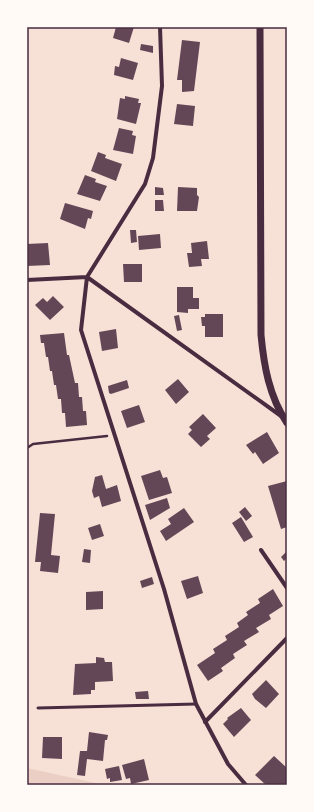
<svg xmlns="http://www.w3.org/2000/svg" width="314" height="812" viewBox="0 0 314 812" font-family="'Roboto Condensed',sans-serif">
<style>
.green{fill:#ebcfc5}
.building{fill:#644757}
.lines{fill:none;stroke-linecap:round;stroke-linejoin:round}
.path{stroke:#4a2c40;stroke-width:2.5}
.service{stroke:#4a2c40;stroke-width:3}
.minor{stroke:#4a2c40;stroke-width:4}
.tertiary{stroke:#4a2c40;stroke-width:7}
.neatline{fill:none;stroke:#4a2c40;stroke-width:1.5}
</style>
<rect width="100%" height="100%" fill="#f7e1d7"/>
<path class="green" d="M27 768 105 785H27Z"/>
<path class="building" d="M116 27H134L129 43 113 38Z
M182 40 200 42 194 91 182 92V80H177Z
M141 44 153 46V53L140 50Z
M121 58 138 63 133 80 114 75 115 66 119 67Z
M125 96 139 99 138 103H141L136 124 117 119 120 98 125 99Z
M177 104 195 106 193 126 174 124Z
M119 128 133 131 132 135 136 136 133 154 113 150Z
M98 152 106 155 105 158 122 164 116 181 91 171Z
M85 175 96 179 95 182 107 186 100 201 77 194Z
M155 187 163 188 164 195H155Z
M178 187 197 188V195L199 197 197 211H177Z
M155 200H163L164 211H155Z
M65 203 93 211 91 219 88 218 85 229 60 219Z
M130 230H136L137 242 131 243Z
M160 234 161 248 139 250 138 236Z
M207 241 209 259H201L202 266 189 267 187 253H192L191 243Z
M48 243 50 265 27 266V244Z
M123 264H142V282H124Z
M177 287H193V298H199V309H188V313L177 312Z
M53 296 64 307 50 320 35 305 43 298 47 302Z
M205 314H223V337H205V326H202L201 317H205Z
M179 315 182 330 177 331 174 316Z
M116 329 118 348 102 351 99 332Z
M64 333 67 355H69L75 383H78L79 397H82L83 411H86L87 425 66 427 65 413H62L61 399H58L56 385H54L52 371H50L48 357H46L44 343H41L40 335Z
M178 379 189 392 176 404 165 390Z
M127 380 129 388 111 394 109 393 108 386Z
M139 405 145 422 127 428 121 411Z
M203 414 216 428 207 436 210 439 201 447 188 434 192 430 189 427Z
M267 432 279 453 263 464 255 452 253 454 246 445Z
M160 470 163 478 167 477 172 493 149 500 141 476Z
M102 475 106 489 117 485 121 501 102 507 99 496 94 498 92 491 95 477Z
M287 481V527L281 529 268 486Z
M167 498 170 508 150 520 145 505Z
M245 507 252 516 246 521 239 512Z
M184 508 194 522 166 541 160 531 171 524 168 519Z
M40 513 55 514 51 555 60 556 58 573 40 571 41 562H35Z
M241 517 253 537 244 542 232 523Z
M100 524 104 536 92 540 88 528Z
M84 549 91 550 90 563 82 562Z
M287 551V558L284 561 281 557Z
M198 576 203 593 187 599 181 581Z
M152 577 154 584 142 588 140 581Z
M273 589 283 606 269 615 271 619 256 628 259 632 244 641 247 645 233 654 235 658 221 668 223 671 208 681 197 665 215 653 213 649 227 640 225 636 239 627 237 623 248 615 246 612 260 603 258 599Z
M103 591V609L86 610V592Z
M96 657 104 658 105 662H112L113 681 95 682V690H91V694L73 695 75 664 96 663Z
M266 680 279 694 266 708 255 699 252 694Z
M148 691 149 699H136L135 692Z
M241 708 251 720 234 737 223 724 228 719 227 718Z
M89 732 108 735 107 740H105L103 761 87 759 85 776 77 775 80 751H87Z
M43 737H62V759L42 758Z
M274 756 287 768V785H266L255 775Z
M144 759 149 780 131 784 130 778 126 779 122 765Z
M119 766 122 780 110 782V778L107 779 105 769Z"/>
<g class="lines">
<path class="path" d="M27 448 33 444 107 436"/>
<path class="service" d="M38 708 196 704"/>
<path class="minor" d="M160 27 162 86 153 158 145 184 87 277 81 330 164 589 196 704 228 764 246 785
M27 280 87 277 281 416
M261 550 287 588
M205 722 287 638"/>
<path class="tertiary" d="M260 27 261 335C264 366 269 396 287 423"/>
</g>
<rect width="314" height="812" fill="none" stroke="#fffaf5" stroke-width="56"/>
<rect x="28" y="28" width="258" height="756" class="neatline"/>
</svg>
